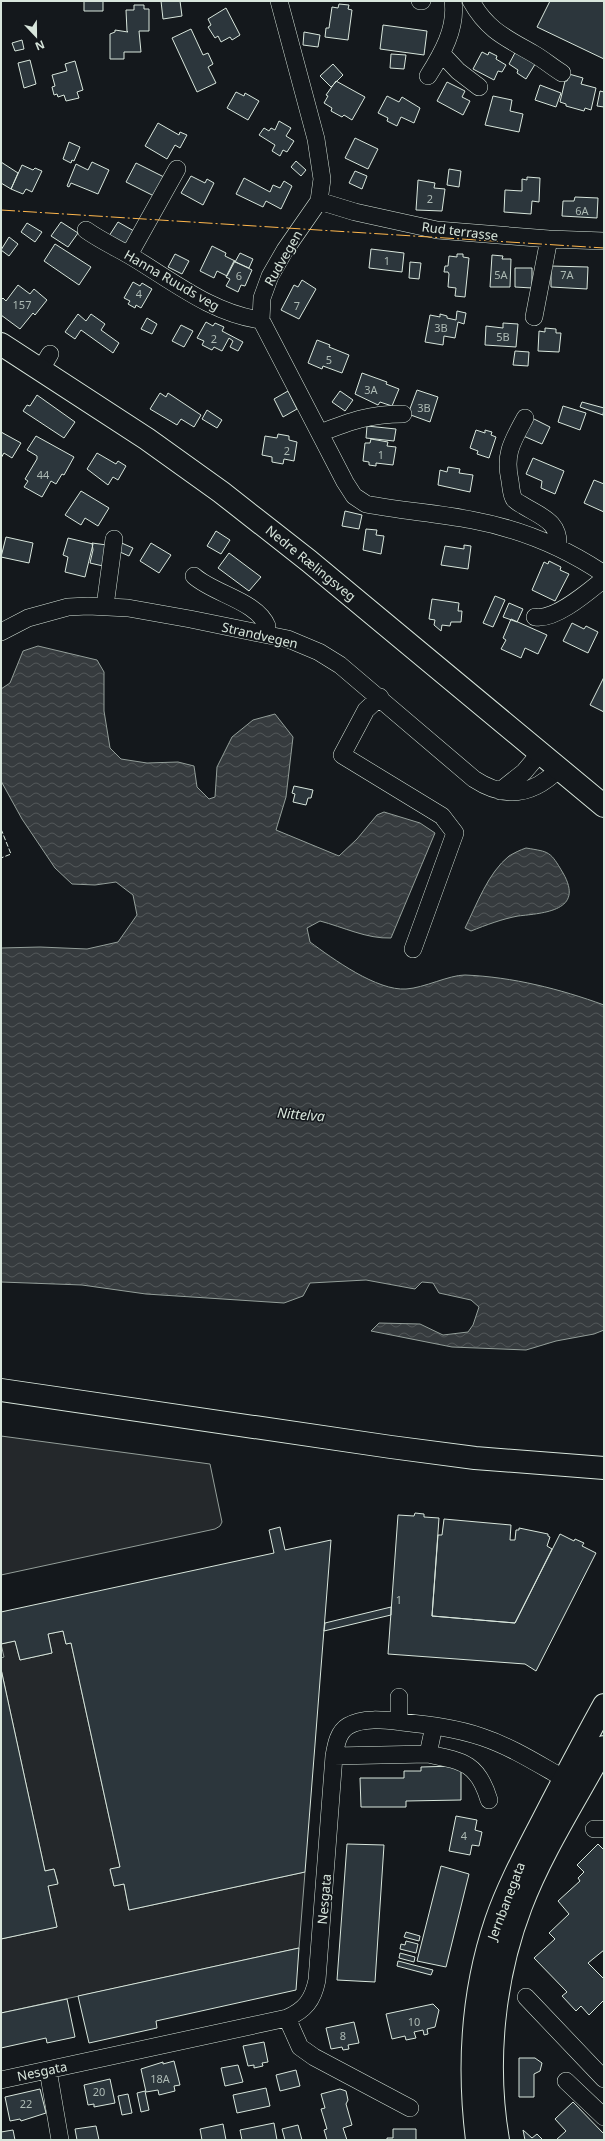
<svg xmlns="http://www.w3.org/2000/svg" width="605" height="2141" viewBox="0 0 605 2141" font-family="'Noto Sans',sans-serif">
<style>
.parking{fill:#24282b;stroke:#939e99}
.water{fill:url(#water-waves);stroke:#939e99}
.building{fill:#2c363c;stroke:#d8e6dc}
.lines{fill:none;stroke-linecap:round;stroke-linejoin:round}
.minor-casing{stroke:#d8e6dc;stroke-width:18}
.major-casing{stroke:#d8e6dc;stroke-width:24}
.highway-casing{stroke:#d8e6dc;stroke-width:24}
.minor{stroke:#14181c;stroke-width:17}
.major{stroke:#14181c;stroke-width:22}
.highway{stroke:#14181c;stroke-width:22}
.fence{stroke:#d8e6dc;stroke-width:1;stroke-dasharray:5 2;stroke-linecap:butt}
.power{stroke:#ffb74d;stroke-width:1;stroke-dasharray:14 3 2 3;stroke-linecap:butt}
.labels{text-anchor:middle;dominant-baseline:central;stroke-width:3;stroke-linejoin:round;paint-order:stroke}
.number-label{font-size:11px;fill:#adbab4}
.street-label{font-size:13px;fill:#d8e6dc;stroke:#14181c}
.water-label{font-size:14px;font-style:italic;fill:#d8e6dc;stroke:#14181c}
</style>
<defs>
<pattern id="water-waves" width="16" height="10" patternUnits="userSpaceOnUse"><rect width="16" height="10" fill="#363b3e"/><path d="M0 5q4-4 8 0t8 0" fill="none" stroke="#525759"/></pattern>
</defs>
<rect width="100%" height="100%" fill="#14181c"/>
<path class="parking" d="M1 1436 210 1464 222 1522 220 1526 215 1529 1 1575Z
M63 1631 66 1644 71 1643 120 1867 110 1870 114 1886 124 1884 129 1910 305 1872 299 1948 1 2013V1939L57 1927 48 1886 58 1883 54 1869 45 1871 1 1669V1658L4 1657 1 1644 15 1641 20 1660 52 1653 48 1634Z"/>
<path class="water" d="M38 646 97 660 104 672V711L110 748 121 759 147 763 178 762 194 766 197 787 209 799 215 797 217 767 232 737 253 720 275 714 293 737 286 797 276 830 339 856 357 839 377 815 384 812 420 823 435 833 391 938C367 939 343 927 320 921L307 928 310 942C333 959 377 991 406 989 424 988 449 975 465 975 513 977 560 989 604 1005V1330L594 1334 556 1341 526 1350 452 1347 371 1331 379 1323 420 1324 443 1335 468 1332 473 1325 479 1307 471 1300 439 1293 433 1283 422 1282 415 1289 366 1280 310 1283 303 1296 284 1303 146 1294 82 1285 1 1282V948L40 947 87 949 118 942 137 915 133 895 116 882 95 885 72 884 55 868 22 819 1 781V689L10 683 23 651Z
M526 848C550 852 550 851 563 873 585 911 544 913 518 916 502 919 486 925 471 931L465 928C477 904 488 873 509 856 514 853 520 850 526 848Z"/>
<path class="building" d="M84 1H103V11H84Z
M161 1H180L182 16 163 19Z
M550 1H604V59L537 27Z
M339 4 349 5 348 9 352 10 348 40 325 37 326 28H329L332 7 338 8Z
M134 5H144V9H149V31H139L141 52H124V59H110V34L115 32V30L128 32 127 31 126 10H134Z
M226 8 240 35 232 40 230 37 221 42 218 36 215 38 208 27 211 25 208 19Z
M383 25 427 31 424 55 380 49Z
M191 29 203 55 208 53 213 64 208 67 216 83 197 92 172 38Z
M304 32 320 35 318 47 303 45Z
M22 40 24 49 15 51 12 43Z
M517 49 537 61 526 79 517 73 518 70 509 64Z
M482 52 488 55 489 52 497 56 496 59 506 65 502 72 498 71 494 80 473 69Z
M391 54 406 55 404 69 390 68Z
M30 60 36 84 24 88 18 63Z
M75 61 83 90 77 92 79 98 66 101 64 95 58 97 57 94 54 95 52 87 55 86 52 75 67 71 65 64Z
M333 64 343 75 331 87 320 76Z
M569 74 583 78 581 84 596 88 591 110 585 108 584 111 566 106V104L560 102 565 81H567Z
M336 81 365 97 352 120 344 115 342 117 331 111 332 108 324 103 328 96 326 95Z
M447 82 465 91 462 97 470 101 463 115 437 101Z
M540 85 561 93 556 107 535 100Z
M600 91 604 92V107L597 106Z
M236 92 244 96 245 93 259 101 248 120 227 108Z
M387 96 399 102 402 97 420 108 414 123 401 117 397 126 387 121 388 118 378 113Z
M493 96 512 100 510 111 523 114 519 132 485 125Z
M279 121 291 128 286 136 294 141 287 152 283 150 280 156 272 151 275 145 259 135 264 128 269 131 271 128 275 130Z
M158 123 179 135 180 132 187 135 180 148 175 145 167 159 145 146Z
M355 138 378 149 368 169 345 158Z
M69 142 80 147 74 161 72 160 71 163 63 159Z
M296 161 306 170 301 176 291 167Z
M1 162 18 173 11 189 1 183Z
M92 162 109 170 98 194 71 183 69 187 67 186 76 164 88 170Z
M136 163 166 178 156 197 126 182Z
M22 165 33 170 35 168 42 171 32 192 26 189 23 194 11 189Z
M449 169 461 171 459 187 447 185Z
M355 171 367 176 362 189 349 183Z
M191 176 205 183 207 179 214 183 203 205 181 193Z
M527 177 540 178 539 202 532 201 531 214 504 212 505 190 522 191V179L527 180Z
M244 178 270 192 273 185 280 188 284 181 292 186 281 209 266 201 263 207 236 194Z
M418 180 435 183 434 188 445 189 442 211 416 210Z
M575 197 598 198 597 218 562 216 563 201H574Z
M61 222 78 233 68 247 51 236Z
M118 222 134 231 125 245 109 236Z
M27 223 42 232 35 242 21 232Z
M9 237 18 244 9 256 1 250Z
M55 244 91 267 79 285 44 261Z
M212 246 226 253 225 256 235 261 227 276 217 271 214 278 200 271Z
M371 249 404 253 402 272 369 268Z
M240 253 253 259 249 268 235 262Z
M175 254 189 261 182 274 168 267Z
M457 254H463V257L469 258 465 297 455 296 456 288 448 287 449 274 448 272H444L445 266H448L449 256 457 257Z
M492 255 503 256 502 259H511L510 287H490Z
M234 261 252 270 245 286 241 285 238 292 226 286 230 279 226 277Z
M410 262 421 263 419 279 409 278Z
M551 266 588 267 587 289 551 287Z
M515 268H532V288L515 287Z
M302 280 316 289 299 319 281 310 294 285 298 287Z
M133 282 140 286 142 283 152 289 141 308 136 305 135 308 128 304 130 301 124 298Z
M18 285 30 294 34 289 47 300 35 315 33 313 20 329 1 315V300L3 298 6 301Z
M457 311 466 313 464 324 458 322 455 338 444 336 443 345 425 342 430 315 440 317V314L447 316V318L456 320Z
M78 314 86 321 91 314 105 324 101 330 119 343 113 353 81 330 75 339 65 332Z
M147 318 157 324 152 334 141 329Z
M206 322 213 326 215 323 224 327 222 331 243 342 238 351 230 347 233 341 229 338 222 351 214 347 212 350 202 345 204 341 197 338Z
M503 323 518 324 516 347 485 345 486 326 503 328Z
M181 325 193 331 184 347 172 341Z
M545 328 556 329V333H561L559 352 538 351 539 331 545 332Z
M317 340 330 345 329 347 349 355 342 373 323 366 322 369 308 363Z
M515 351 529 352 528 366 513 365Z
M362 373 387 382 386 384 399 389 392 406 380 402 378 405 355 394Z
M417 390 438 397 430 422 408 414Z
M288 391 297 409 283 417 274 399Z
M340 391 353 400 345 411 332 402Z
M160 393 166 397 168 393 201 415 194 427 181 419 177 425 150 409Z
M37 395 75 422 64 438 23 411 27 405 30 406Z
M582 402 604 408 603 415 580 407Z
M563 406 586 413 580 430 558 422Z
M207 410 222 420 217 428 202 419Z
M530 417 550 427 542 444 521 435Z
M367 426 396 429 394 441 366 438Z
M476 430 485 433V430L492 432 491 435 496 437 489 458 477 454 478 451 470 448Z
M1 432 21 443 12 458 4 453 1 458Z
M278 434 289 436V440L297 442 294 461 284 459 283 464 272 462V457L262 455 265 436 277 438Z
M36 436 74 457 64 475 62 474 56 484 51 481 42 497 24 487 28 481 25 479 37 459V456L27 450Z
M371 439 388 442 387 446 396 447 393 465 376 463V466L369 465V462L363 461 365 443H370Z
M97 453 116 464 118 461 126 466 118 480 113 477 108 485 87 469Z
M533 458 564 471 555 494 541 488 542 481 526 474Z
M448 467 460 469 459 473 473 475 470 492 438 485 440 470 447 472Z
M594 480 604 484V512L584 503Z
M81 491 109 508 98 526 85 518 81 525 65 515Z
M345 511 362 515 359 529 342 526Z
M366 529 377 530 376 535 384 536 381 554 363 550Z
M216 531 230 540 221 554 207 546Z
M6 537 33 543 29 563 1 557Z
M68 538 93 544 85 577 65 572 68 557 63 555Z
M117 541 133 548 129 556 113 549Z
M92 543 107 545 103 566 90 563 93 550Z
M151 543 171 555 159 573 140 561Z
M464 545 471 546 468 569 441 565 445 546 464 549Z
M229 553 261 577 249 591 218 568Z
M549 561 561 567 560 570 569 574 555 601 532 590 544 562 548 564Z
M495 596 505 600 493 627 483 623Z
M432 599 459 603 458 611H462L461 622H451L450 626 442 625 441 631 434 625 435 620 429 619Z
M509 603 523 609 517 622 503 617Z
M511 619 547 635 538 654 525 648 521 658 501 649 506 640 503 638Z
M572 623 584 629 586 626 598 632 588 653 563 641Z
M604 677V712L590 705Z
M294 786 313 790 311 798H308L306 805 293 802 295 794 292 793Z
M415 1513 424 1514V1517L439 1518 432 1616 515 1623 560 1534 574 1541 575 1539 584 1543 582 1546 596 1553 536 1671 525 1664 388 1654 398 1515 414 1516Z
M444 1519 511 1525 510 1540H515L516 1530H519V1528L548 1534V1536L550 1537 547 1546 552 1549 515 1623 432 1616 438 1535H442Z
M280 1527 285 1550 331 1540 305 1872 129 1910 124 1884 114 1886 110 1869 120 1867 71 1643 66 1644 63 1631 48 1634 52 1653 20 1660 15 1641 1 1644V1612L274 1553 269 1530Z
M391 1607V1615L324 1631 325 1623Z
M1 1669 45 1871 54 1869 58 1884 48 1886 57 1927 1 1939Z
M455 1766 461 1772V1800L406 1801V1807H361L360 1778H404V1771H421V1767Z
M456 1816 477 1820 475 1830 482 1832 479 1846 472 1845 470 1855 449 1851Z
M347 1844 384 1845 375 1982 337 1980Z
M598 1844 604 1850V1950L588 1963 604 1979V2000L589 2015 581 2006 576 2011 562 1996 567 1992 534 1958 555 1939 549 1933 569 1914 558 1901 580 1881 578 1878 584 1872 577 1865Z
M441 1866 469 1874 446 1967 417 1961Z
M406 1932 420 1936 419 1941 404 1937Z
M406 1941 418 1944 416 1953 400 1949 401 1944 405 1945Z
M299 1948 296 1990 156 2021 157 2028 89 2043 78 1996Z
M400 1953 415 1957 414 1962 399 1958Z
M398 1961 433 1970 431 1975 397 1966Z
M67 1999 75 2037 47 2043 46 2038 1 2048V2013Z
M433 2004 439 2010 435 2027 427 2029 428 2034 424 2035 423 2030 414 2032 416 2038 406 2040 405 2036 392 2039 386 2014Z
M354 2022 359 2043 348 2045 349 2049 343 2050 342 2047 331 2049 326 2028Z
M264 2042 268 2062 262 2063 263 2066 254 2068V2065L248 2066 243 2046Z
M519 2058H535L542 2063 540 2071 534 2074V2097H519Z
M174 2061 180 2085 174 2086 175 2091 159 2095 158 2090 146 2092 141 2069 163 2062V2064Z
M238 2065 243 2082 225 2086 221 2068Z
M296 2070 300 2086 280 2091 276 2075Z
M110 2079 115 2103 94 2107V2104L88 2105 84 2085Z
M266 2088 270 2106 237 2113 233 2095Z
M40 2089 46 2113 21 2121 20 2119 10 2121 5 2097Z
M340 2089 346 2091 348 2100 346 2104 352 2125 343 2128 347 2140H327L324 2130 327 2129 321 2109 325 2108 321 2094Z
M145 2091 149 2110 141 2112 137 2093Z
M128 2094 132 2113 122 2115 118 2096Z
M573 2102 604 2134V2140H556L566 2131 555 2119Z
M274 2123 277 2140H242L240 2130Z
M223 2124 226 2140H202L200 2129Z
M298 2125 302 2140H285L282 2129Z
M96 2126 99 2140H77L75 2129Z
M393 2129H416V2140H387V2138H393Z
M13 2130 15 2140H1V2132Z
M523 2130 532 2138 537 2134 543 2140H525Z"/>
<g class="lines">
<defs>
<path id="minor" d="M279 1 316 139 322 179 319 201 285 250 270 276 262 298 261 320 345 482 354 496 366 504C401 511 437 513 472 520 520 529 564 547 604 574
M420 1H422
M471 1C487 30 506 38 534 54 543 59 552 67 562 73
M442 54 458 71 479 87
M428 76C442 54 457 28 453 1
M319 201 355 212 437 230 549 239 604 241
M86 230C100 240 115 247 129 255 170 279 212 314 261 320
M129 255 177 169
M534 317 549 239
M41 369 50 354
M525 418C512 442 504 454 510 481 511 487 511 494 514 499 516 502 521 504 524 506 542 517 560 522 558 547
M320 433C351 421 369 414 403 414
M194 576C214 594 257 601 267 626L266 634
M105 606 114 539
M535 617C555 621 589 591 604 579
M1 632 28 618 68 607 88 606 128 608 190 619 288 639 319 652 340 665 474 779C506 800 533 795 559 769
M380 697 366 710 342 755 442 816 455 833 413 949
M500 791 524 772 540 753
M399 1722V1697
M428 1754C463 1761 478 1763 489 1800
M334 1756 428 1754 434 1726
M594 1829H604
M526 1997 604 2079
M287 2018 300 2047 314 2057 410 2108
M48 2070 60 2140
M1 2080 287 2018C305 2010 313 2000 317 1980L334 1756C336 1745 338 1732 348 1726 363 1717 385 1720 402 1722 429 1725 456 1728 482 1737 515 1748 544 1768 574 1784
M566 2081 604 2117"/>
<path id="major" d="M1 344 147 439 221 492 309 561 604 806
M477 2140C468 2067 472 1992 496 1921 508 1886 526 1853 543 1820 563 1781 583 1743 604 1705
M498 2140C485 2064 493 1979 521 1906 542 1851 576 1799 604 1747"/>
<path id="highway" d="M1 1390 391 1447 475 1458 604 1468"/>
</defs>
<use href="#minor" class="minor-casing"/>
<use href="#major" class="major-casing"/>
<use href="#highway" class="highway-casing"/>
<use href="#minor" class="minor"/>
<use href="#major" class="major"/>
<use href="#highway" class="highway"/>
<path class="fence" d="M1 829 11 854 1 858"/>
<path class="power" d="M1 210 604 248"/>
</g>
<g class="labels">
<g class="number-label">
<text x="430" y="198">2</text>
<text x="582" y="210">6A</text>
<text x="387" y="260">1</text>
<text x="501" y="274">5A</text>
<text x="567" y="274">7A</text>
<text x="239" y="275">6</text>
<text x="139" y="293">4</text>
<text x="22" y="304">157</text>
<text x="297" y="305">7</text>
<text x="441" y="327">3B</text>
<text x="503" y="336">5B</text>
<text x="214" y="338">2</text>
<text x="329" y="359">5</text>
<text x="371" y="389">3A</text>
<text x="424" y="407">3B</text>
<text x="287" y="450">2</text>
<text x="381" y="454">1</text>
<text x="43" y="474">44</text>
<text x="399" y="1599">1</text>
<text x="464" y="1835">4</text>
<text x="414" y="2021">10</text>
<text x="343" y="2035">8</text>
<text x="160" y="2078">18A</text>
<text x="99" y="2091">20</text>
<text x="26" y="2103">22</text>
</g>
<g class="street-label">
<text transform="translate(460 231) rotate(7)">Rud terrasse</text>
<text transform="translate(283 258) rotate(-60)">Rudvegen</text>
<text transform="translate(172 280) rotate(30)">Hanna Ruuds veg</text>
<text transform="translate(311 563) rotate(39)">Nedre Rælingsveg</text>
<text transform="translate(260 635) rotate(13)">Strandvegen</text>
<text transform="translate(324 1899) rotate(-85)">Nesgata</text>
<text transform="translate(506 1901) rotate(-69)">Jernbanegata</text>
<text transform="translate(42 2071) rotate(-12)">Nesgata</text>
</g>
<g class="water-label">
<text transform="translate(301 1114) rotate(5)">Nittelva</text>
</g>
</g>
<rect width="605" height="2141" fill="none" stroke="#d8e6dc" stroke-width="4"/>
<g transform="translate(36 36) rotate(158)" stroke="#14181c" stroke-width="3" paint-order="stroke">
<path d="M0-3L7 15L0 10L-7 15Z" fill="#d8e6dc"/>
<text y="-6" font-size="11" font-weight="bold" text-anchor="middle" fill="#d8e6dc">N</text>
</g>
</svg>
